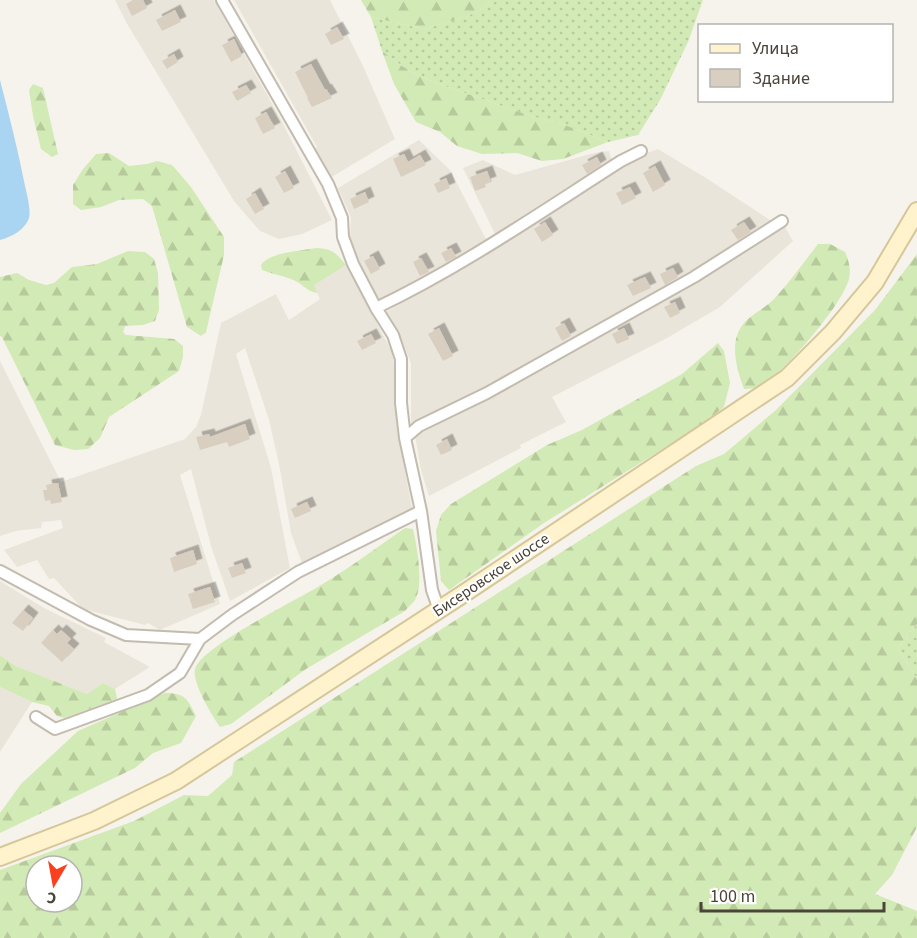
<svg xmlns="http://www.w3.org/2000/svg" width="917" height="938" viewBox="0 0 917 938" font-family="'Source Sans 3',sans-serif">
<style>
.residential{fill:#eae5da}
.grass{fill:url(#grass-dots)}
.forest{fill:url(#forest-firs);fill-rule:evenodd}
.water{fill:#a9d4f2}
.building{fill:#d8cfc1;filter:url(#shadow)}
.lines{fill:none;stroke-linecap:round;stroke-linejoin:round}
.minor-casing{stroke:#c2bbae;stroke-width:14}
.secondary-casing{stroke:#d6c79b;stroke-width:20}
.minor{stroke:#fff;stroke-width:10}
.secondary{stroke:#fff3cd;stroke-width:16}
.labels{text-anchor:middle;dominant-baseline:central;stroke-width:4.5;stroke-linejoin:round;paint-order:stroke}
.street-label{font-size:16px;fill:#4b4439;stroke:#fff}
</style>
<defs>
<pattern id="grass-dots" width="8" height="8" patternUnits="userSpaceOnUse" patternTransform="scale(1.5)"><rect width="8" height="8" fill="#d2eab5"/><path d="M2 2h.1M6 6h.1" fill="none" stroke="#b6ca9c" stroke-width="1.8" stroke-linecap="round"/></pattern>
<pattern id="forest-firs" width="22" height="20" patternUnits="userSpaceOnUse" patternTransform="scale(1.5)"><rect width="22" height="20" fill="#d2eab5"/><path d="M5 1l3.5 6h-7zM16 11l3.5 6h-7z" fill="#b6ca9c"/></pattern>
<filter id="shadow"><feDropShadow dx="5.5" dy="-5.5" stdDeviation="0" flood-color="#0004"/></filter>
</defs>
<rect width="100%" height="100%" fill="#f6f3ec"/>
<path class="residential" d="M115 0H214L280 118 332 220 302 234 279 239 260 231 234 201 126 22Z
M234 0H330L363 66 395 139 330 178 313 150 317 147Z
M419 140 450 170 487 241 420 281 377 302 350 242 351 218 338 188Z
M658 149 706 178 773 222 694 273 459 403 411 424V363L401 338 386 312 435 285 493 250 595 183 641 155Z
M609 151 612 162 496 236 463 168 483 160 515 175 594 153Z
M785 227 793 241 720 307 667 338 552 397 566 422 520 445 521 448 429 496 421 470 415 436 462 412 557 358 683 290Z
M346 265 391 350 396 371V404L404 467 412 508 302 563 291 533 279 464 269 420 245 348 236 354 271 468 290 568 230 601 211 546 191 469 180 475 220 604 160 630 148 623 145 625 83 609 54 578 49 579 37 560 17 567 4 550 63 528 61 520 42 522 41 528 16 531 0 536V361L61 482 185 439 196 427 201 415 221 323 276 294 289 320 320 299 313 285Z
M0 581 44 608 106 638 104 642 150 667 115 689 103 683 87 694 16 666 0 655Z
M0 687 32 702 0 752Z"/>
<path class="grass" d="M498 0H703L688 42 660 100 638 135 608 142 565 125 531 116 442 85 409 71 382 51 371 17 424 29 468 16Z
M917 624V679L898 648Z"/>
<path class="forest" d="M361 0H498L468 16 424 29 371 17Z
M382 51 409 71 442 85 531 116 565 125 608 142 563 159 542 161 517 153 482 154 457 146 440 132 416 122 394 84Z
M33 84 43 88 58 154 52 157 41 149 33 116 29 90Z
M109 153 129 166 147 164 157 161 172 165 191 187 224 237V255L206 332 201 336 187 327 152 206 143 199 119 200 101 207 81 210 73 204V185L83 169 96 154Z
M818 244H830L845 252C849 261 851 269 849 279 842 305 788 367 766 383 760 388 752 389 744 389 736 367 727 337 748 319 756 312 766 307 774 299 790 282 804 262 818 244Z
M316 248C333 249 335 252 346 265L314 285 317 293C306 291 301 282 291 279 281 275 271 274 262 270L261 265C270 252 300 251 316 248Z
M128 251 145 252 154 259 158 273 159 310 155 321 143 325 125 326 123 332 126 335 174 339 183 346V357L179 371 109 417 100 438 88 449 74 450 55 445 2 337 0 336V277L17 273 29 280 46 285 54 283 72 267 97 264Z
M917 254V624L898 648 917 679V827L892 875 875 894 917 911V938H0V870L134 821 184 795 208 796 232 775 234 762 696 466 724 454 776 410 875 310ZM36 866H72V902H36Z
M718 343 724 351 730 383 724 407 701 425 544 523 449 590 441 581 436 531 441 515 451 504 547 445 582 430 682 374Z
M405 528 413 529C417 546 424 585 415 600 412 604 408 607 405 611L306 669 231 724 220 727C212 715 192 683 195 669 200 647 299 599 321 585 350 568 377 547 405 528Z
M0 655 16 666 87 694 103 683 115 689 117 699 64 718 57 716 49 706 32 702 0 687Z
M165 693C185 693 188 699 196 716L181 743 153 753 135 768 0 833V813L21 784 78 731Z"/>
<path class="water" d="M0 80C9 115 18 150 25 186 27 194 31 211 29 218 25 230 11 237 0 240Z"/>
<path class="building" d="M133 0H143L147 8 132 16 126 4Z
M175 10 181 22 162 31 156 20Z
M337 27 344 39 331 45 325 34Z
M234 39 242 56 231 62 222 45Z
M174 54 178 62 167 69 162 61Z
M311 64 325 90 326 89 332 98 312 107 307 98H308L295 72Z
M246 85 251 93 237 101 232 92Z
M266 112 275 128 263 134 255 118Z
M404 154 408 162 420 155 426 165 401 177 393 159Z
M597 157 601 165 587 174 582 165Z
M655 166 665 185 653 192 643 173Z
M285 171 294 188 284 193 275 177Z
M487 171 491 182 485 184 486 187 475 191 470 177Z
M446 178 450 188 438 193 434 184Z
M630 187 636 198 622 205 616 193Z
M365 192 369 202 354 209 350 199Z
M255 193 264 209 255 214 246 199Z
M545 222 553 235 542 242 534 229Z
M744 222 751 232 738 240 731 230Z
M451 248 456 257 446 262 441 253Z
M373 256 380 269 371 274 364 261Z
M421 258 429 272 420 276 413 262Z
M673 268 678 277 665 285 660 274Z
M645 277 651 288 633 296 627 285Z
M675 302 680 313 670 318 664 307Z
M564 323 571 336 562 341 555 328Z
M439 328 453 356 443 361 428 334Z
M624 328 629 339 617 344 612 334Z
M371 334 376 343 362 350 357 341Z
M245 424 250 439 229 447 227 442 200 450 196 437 209 434 210 437Z
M447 439 452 450 441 455 436 445Z
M58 483 62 502 51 504 50 500 45 501 43 490H47L46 485Z
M307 502 311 511 295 518 291 509Z
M193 550 197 564 174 572 170 558Z
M242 563 246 573 232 578 228 568Z
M210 587 215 602 193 609 188 594Z
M23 610 33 618 23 631 12 623Z
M53 630 57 634 61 630 71 639 67 643 74 649 62 662 41 643Z"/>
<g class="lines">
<defs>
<path id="minor" d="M222 0 328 184 342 218 343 237 353 264 376 308 393 335 401 359V403L405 438 421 511 432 590 439 610
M376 308C462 267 541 212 621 161L641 151
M405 438 419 426 487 393 694 277 782 221
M0 571 91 620 126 635 200 639 232 615 298 572 421 511
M36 717 55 729 148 695 180 673 200 639"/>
<path id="secondary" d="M0 857 94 821 176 781 460 596 787 378 833 332 875 282 917 211"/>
</defs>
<use href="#minor" class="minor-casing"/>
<use href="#secondary" class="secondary-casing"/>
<use href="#minor" class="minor"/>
<use href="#secondary" class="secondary"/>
</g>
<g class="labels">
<g class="street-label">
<text transform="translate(491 575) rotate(-34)">Бисеровское шоссе</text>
</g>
</g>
<rect x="698" y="24" width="195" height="78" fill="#ffffff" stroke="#b7b4b0" stroke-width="1.5"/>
<rect x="710" y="44" width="30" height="9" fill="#fff3cd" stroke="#b7b4b0" stroke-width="1.5"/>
<text x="752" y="54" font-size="18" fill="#4b4439">Улица</text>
<rect x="710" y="69" width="30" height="18" fill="#d8cfc1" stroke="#b7b4b0" stroke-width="1.5"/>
<text x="752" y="84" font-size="18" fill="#4b4439">Здание</text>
<g transform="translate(54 884) rotate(190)"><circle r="28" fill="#ffffff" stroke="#b7b4b0" stroke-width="1.5"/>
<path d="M0-4.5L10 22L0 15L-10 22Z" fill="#fc3f1d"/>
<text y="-9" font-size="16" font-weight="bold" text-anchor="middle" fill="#4b4439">С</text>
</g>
<path d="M701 902v9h183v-9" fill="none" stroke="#4b4439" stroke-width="3"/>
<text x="710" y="902" font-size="18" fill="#4b4439" stroke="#ffffff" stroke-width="4.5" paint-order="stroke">100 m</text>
</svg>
